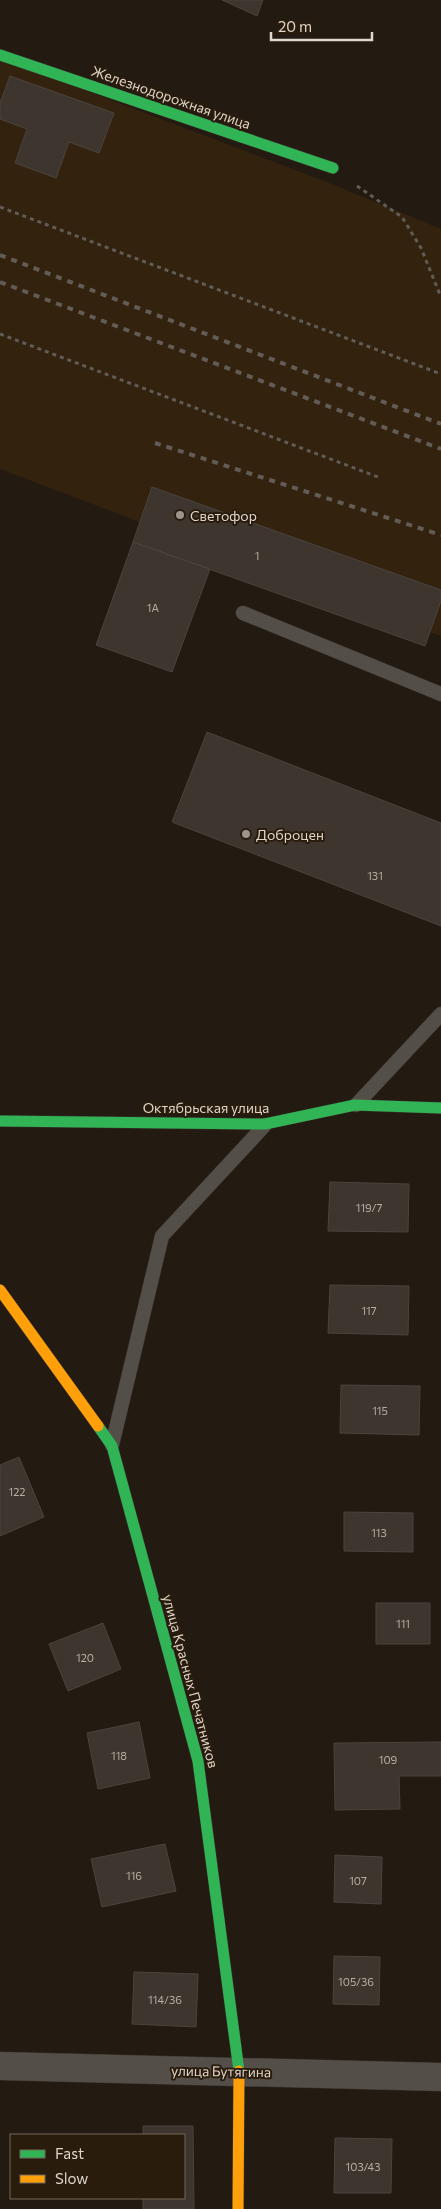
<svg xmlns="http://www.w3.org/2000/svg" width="441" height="2209" viewBox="0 0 441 2209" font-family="Commissioner,sans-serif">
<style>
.built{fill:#33220e}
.building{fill:#3e352f;stroke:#4b433e}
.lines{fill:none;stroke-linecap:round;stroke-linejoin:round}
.lane-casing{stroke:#3a342e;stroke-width:15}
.street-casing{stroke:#3a342e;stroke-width:29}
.fast-casing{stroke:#3a342e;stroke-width:12}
.slow-casing{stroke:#3a342e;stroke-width:12}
.path{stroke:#615c55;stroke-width:3;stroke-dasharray:4 4;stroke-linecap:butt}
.lane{stroke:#544e48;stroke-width:14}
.street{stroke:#544e48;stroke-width:28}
.fast{stroke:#30b455;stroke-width:11}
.slow{stroke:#ff9f0a;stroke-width:11}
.rail{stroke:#635c56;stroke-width:4;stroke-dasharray:6 6;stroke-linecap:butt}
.poi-dot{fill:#9d958b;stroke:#291c0c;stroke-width:2}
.labels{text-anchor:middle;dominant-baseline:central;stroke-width:4;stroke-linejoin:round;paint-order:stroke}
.number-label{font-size:11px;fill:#b7aea5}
.street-label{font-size:14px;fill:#dfd6cc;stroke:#291c0c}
.poi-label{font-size:14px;fill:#dfd6cc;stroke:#291c0c;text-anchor:start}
</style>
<rect width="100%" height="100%" fill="#231b12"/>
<path class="built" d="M0 58 327 182 441 229V636L0 469Z"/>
<path class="building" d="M222 0H263L257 16Z
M10 76 114 113 99 153 69 142 56 178 15 163 27 129 0 119V103Z
M152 487 441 590V601L425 646 133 542Z
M133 542 210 569 172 672 96 645Z
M207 732 441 823V926L172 822Z
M330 1182 409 1184 408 1232 328 1231Z
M330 1285 409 1286 408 1335 328 1333Z
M341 1385 420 1386 419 1435 340 1433Z
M19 1457 44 1517 0 1536V1465Z
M344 1512 413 1513V1552L344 1551Z
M376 1603H430V1644H376Z
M103 1623 121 1669 68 1691 49 1644Z
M139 1722 150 1778 98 1789 87 1733Z
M441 1742V1776H399L400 1809 335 1810 334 1743Z
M165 1844 176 1891 102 1907 91 1859Z
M335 1855 382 1857 381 1904 334 1902Z
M334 1956 380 1957 379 2005 333 2004Z
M134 1972 198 1974 196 2027 132 2024Z
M143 2126H193L194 2209H143V2198H184V2135H143Z
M335 2138 392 2139 391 2193H334Z"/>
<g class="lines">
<defs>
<path id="lane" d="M243 613 441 694
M356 1105 441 1014
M112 1445 162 1236 265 1125"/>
<path id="street" d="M0 2066 441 2077"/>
<path id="fast" d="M0 55 333 168
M0 1121 265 1124 355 1105 441 1108
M98 1426 112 1446 198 1761 239 2071"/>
<path id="slow" d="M0 1290 98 1426
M238 2209 239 2071"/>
</defs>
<use href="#lane" class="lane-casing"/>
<use href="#street" class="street-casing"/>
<use href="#fast" class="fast-casing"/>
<use href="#slow" class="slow-casing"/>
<path class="path" d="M357 186 402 217 421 248 441 297
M0 207 441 374
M0 334 378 477"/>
<use href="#lane" class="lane"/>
<use href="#street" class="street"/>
<use href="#fast" class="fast"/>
<use href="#slow" class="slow"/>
<path class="rail" d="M0 255 441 424
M0 282 441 449
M155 443 441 535"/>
</g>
<g class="poi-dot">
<circle cx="180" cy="515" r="5"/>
<circle cx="246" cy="834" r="5"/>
</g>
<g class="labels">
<g class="number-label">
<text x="257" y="555">1</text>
<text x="153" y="607">1А</text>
<text x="375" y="875">131</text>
<text x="369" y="1207">119/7</text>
<text x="369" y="1310">117</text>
<text x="380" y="1410">115</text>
<text x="17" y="1491">122</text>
<text x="379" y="1532">113</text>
<text x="403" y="1623">111</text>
<text x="85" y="1657">120</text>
<text x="119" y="1755">118</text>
<text x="388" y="1759">109</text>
<text x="134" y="1875">116</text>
<text x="358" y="1880">107</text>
<text x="356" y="1981">105/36</text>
<text x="165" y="1999">114/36</text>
<text x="363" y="2166">103/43</text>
</g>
<g class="street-label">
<text transform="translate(171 97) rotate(19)">Железнодорожная улица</text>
<text x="206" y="1107">Октябрьская улица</text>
<text transform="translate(191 1681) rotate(75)">улица Красных Печатников</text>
<text transform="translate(221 2071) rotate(1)">улица Бутягина</text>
</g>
<g class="poi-label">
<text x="190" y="515">Светофор</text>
<text x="256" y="834">Доброцен</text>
</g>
</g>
<rect x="10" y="2134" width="175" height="65" fill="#291c0c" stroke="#726659"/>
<rect x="20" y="2150" width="25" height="8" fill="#30b455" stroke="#726659"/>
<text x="55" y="2159" font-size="15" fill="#dfd6cc">Fast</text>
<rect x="20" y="2175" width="25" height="8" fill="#ff9f0a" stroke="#726659"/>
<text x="55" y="2184" font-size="15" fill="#dfd6cc">Slow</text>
<path d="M271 32v8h101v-8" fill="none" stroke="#dfd6cc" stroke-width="2.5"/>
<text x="278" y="32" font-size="15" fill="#dfd6cc" stroke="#291c0c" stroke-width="4" paint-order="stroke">20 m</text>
</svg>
